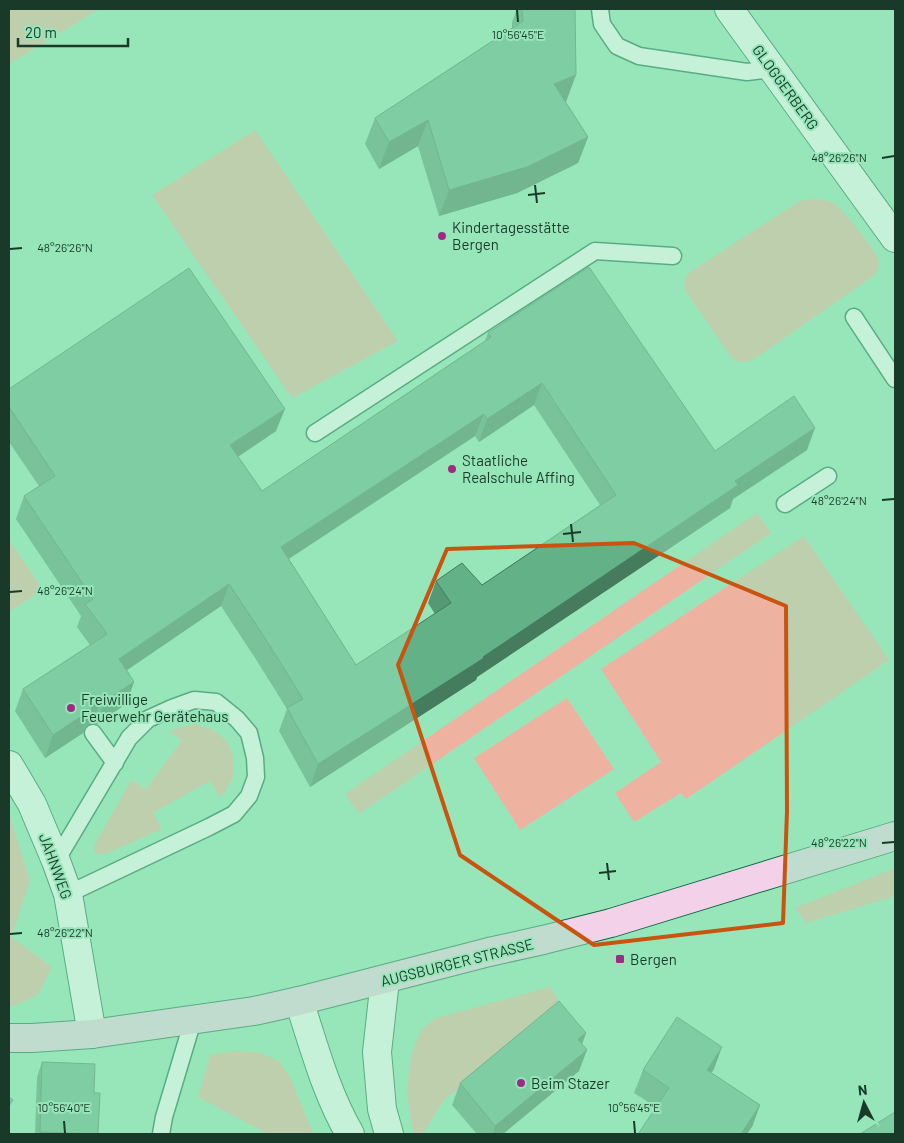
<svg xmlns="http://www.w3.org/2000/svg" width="904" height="1143" viewBox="0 0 904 1143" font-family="Barlow,sans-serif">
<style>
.green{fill:#eeb3a0}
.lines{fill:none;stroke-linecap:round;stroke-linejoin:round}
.service-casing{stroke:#0d6742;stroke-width:19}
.minor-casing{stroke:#0d6742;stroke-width:30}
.tertiary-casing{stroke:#0d6742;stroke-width:30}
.secondary-casing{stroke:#0d6742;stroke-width:30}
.service{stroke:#fff;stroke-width:16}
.minor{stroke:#fff;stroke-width:28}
.tertiary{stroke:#fff;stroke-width:28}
.secondary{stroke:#f2d1e9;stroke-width:28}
.wall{fill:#549874;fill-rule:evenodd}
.shaded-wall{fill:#457c5e}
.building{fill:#62b187;stroke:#457c5e;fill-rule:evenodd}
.marked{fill:none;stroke:#c95410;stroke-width:4;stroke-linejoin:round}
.ticks{fill:none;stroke:#193a29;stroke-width:2}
.poi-dot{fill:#9f2a83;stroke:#97e6ba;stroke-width:2}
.labels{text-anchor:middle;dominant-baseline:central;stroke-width:4;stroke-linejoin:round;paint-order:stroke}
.street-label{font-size:15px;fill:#193a29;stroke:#97e6ba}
.poi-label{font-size:15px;fill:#193a29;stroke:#97e6ba;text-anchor:start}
.ticks-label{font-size:12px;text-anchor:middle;fill:#193a29;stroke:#97e6ba;stroke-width:4;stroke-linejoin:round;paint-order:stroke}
</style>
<rect width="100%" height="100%" fill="#97e6ba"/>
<path class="green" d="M9 9H99L9 64Z
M255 130 398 341 292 398 152 195Z
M817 199C824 200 831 201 836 205 844 210 876 251 878 259 880 264 878 269 876 274L753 360C745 363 739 363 732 358L686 292C683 284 684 278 690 272L795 204 802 200Z
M757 513 771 533 359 814 345 794Z
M804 536 889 660 686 799 681 793 634 822 615 793 661 762 601 669Z
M9 540 43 590 9 612Z
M567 698 614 769 520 830 474 758Z
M194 724 212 729 227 741 233 756 234 775 225 792 219 797 210 781 153 813 162 829 105 854 99 855 94 850 95 844 131 780 146 789 182 740 168 731Z
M9 814 30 881 11 937 52 967 38 995 16 1005 9 1006Z
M895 868V896L806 923 795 908Z
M550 987 563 1008 444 1100 423 1134H414L411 1122 407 1090 411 1056 421 1030 436 1018Z
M237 1051 261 1053 279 1061 291 1079 313 1134H268L198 1097 210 1055Z"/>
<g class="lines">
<defs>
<path id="service" d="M600 9 602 24 617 46 639 56 747 72 773 69
M854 317 895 379
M315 433 595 251 673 256
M785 504 828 476
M93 733 115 763
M56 861 129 738 148 719 172 708 194 700 216 702 237 719 249 733 255 758 256 777 249 796 234 814 209 827 68 894
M161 1134 164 1117 193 1020"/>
<path id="minor" d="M729 9 895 238
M9 765 32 804 56 861 68 894 92 1034"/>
<path id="tertiary" d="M385 980 377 1052 382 1109 389 1134
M299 1001C314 1046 326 1093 350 1134"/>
<path id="secondary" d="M9 1038H32L92 1034 254 1011 299 1001 489 952 543 940 611 923 895 836"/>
</defs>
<use href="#service" class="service-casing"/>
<use href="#minor" class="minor-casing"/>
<use href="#tertiary" class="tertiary-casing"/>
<use href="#secondary" class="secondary-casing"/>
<use href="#service" class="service"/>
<use href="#minor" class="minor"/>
<use href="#tertiary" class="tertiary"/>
<use href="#secondary" class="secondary"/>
</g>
<path class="wall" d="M517 9H575L565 102 588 137 578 163 517 193 439 216 418 146 379 169 365 144 375 118 512 28V22Z
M488 333 715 451 807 450 733 499 730 508 477 677 476 680 310 787 279 731 287 709 257 661 221 606 127 670 134 682 126 704 97 724 92 723 88 725 85 727 83 733 45 758 15 711 23 689 90 645 77 627 81 616 16 519 24 496 39 486 9 442V389L276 431 238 457 262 491 485 341ZM534 405 600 505 482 585 436 581 428 603 435 614 356 665 289 559 475 436 479 442Z
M586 1033 582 1044 579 1071 503 1134H477L452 1105 460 1083Z
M42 1062 94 1093 98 1134H35L37 1077Z
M714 1069 711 1073 760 1105 752 1127 656 1107 634 1093 643 1070Z"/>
<path class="shaded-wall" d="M576 75 566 102 544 110 554 84Z
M428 120 418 146 379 169 389 142Z
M588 137 578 163 517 193 439 216 449 190Z
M542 383 534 405 479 442 487 419Z
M285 409 276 431 222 467 230 445Z
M484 414 475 436 273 569 281 547Z
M815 428 807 450 733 499 730 508 477 677 476 680 310 787 318 764 483 657 735 481Z
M229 584 221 606 111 681 119 659Z
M134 682 126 704 97 724 105 701Z
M101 701 92 723 88 725 85 727 83 733 45 758 53 735 92 706 96 702Z
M586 1033 578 1054V1039Z
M722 1047 714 1069 698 1092 707 1070Z
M587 1050 579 1071 503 1134H493L495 1126Z
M760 1105 752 1127 747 1134H741Z
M40 1132 95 1134H39Z"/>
<path class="building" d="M522 9H575L576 75 554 84 588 137 527 167 449 190 428 120 389 142 375 118 523 21Z
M589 267 715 451 794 396 815 428 735 481 738 485 483 657 484 658 318 764 287 708 303 699 265 638 229 584 119 659 134 682 105 701H101L96 702 92 706 91 710 53 735 23 689 107 634 85 604 93 599 24 496 55 476 9 407V389L189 268 285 409 230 445 262 491 491 337 488 333ZM542 383 616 495 482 585 462 563 436 581 451 603 356 665 281 547 484 414 487 419Z
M559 1001 586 1033 578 1039 587 1050 495 1126 460 1083Z
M677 1017 722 1047 707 1070 760 1105 741 1134H638L669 1088 643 1070Z
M42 1062 95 1064 94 1093H100L98 1134 40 1132Z
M9 1097 13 1100 9 1106Z
M895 1112V1134H860Z"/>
<path d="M0 0H904V1143H0ZM634 543 786 606 787 811 783 923 594 945 460 855 398 665 447 549Z" fill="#97e6ba" fill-opacity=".55" fill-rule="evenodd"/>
<path class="marked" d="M634 543 786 606 787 811 783 923 594 945 460 855 398 665 447 549Z"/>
<path class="ticks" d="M517 10 518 22M882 158 894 156M535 185 537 203M528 195 545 193M10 249 22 248M882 500 894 499M571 524 573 542M563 534 581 532M10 592 22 591M882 843 894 842M607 863 609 880M599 873 616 871M10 934 22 933M64 1121 65 1133M634 1121 635 1133"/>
<g class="poi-dot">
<circle cx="442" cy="236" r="5"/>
<circle cx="452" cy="469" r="5"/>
<circle cx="71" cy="708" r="5"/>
<rect x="615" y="954" width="10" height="10" rx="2.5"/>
<circle cx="521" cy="1083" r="5"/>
</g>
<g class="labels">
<g class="street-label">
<text transform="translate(786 87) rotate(54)">GLOGGERBERG</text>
<text transform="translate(56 866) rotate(70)">JAHNWEG</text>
<text transform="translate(457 962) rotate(-14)">AUGSBURGER STRASSE</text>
</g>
<g class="poi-label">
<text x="452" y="227">Kindertagesstätte<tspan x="452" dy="17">Bergen</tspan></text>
<text x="462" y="460">Staatliche<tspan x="462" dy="17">Realschule Affing</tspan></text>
<text x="81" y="699">Freiwillige<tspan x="81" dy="17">Feuerwehr Gerätehaus</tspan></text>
<text x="630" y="959">Bergen</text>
<text x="531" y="1083">Beim Stazer</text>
</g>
</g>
<g class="ticks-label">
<text x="518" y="39">10°56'45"E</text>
<text x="839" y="162">48°26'26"N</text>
<text x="65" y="252">48°26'26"N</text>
<text x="839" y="505">48°26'24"N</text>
<text x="65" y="595">48°26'24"N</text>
<text x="839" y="847">48°26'22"N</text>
<text x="65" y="937">48°26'22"N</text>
<text x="64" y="1112">10°56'40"E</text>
<text x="634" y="1112">10°56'45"E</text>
</g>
<rect width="904" height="1143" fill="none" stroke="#193a29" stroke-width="20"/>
<g transform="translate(864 1103) rotate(354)" stroke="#97e6ba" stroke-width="4" paint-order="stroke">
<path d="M0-4L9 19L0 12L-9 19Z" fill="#193a29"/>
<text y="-8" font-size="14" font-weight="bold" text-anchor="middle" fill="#193a29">N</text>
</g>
<path d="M18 38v8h110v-8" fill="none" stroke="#193a29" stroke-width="2.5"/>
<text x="25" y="38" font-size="15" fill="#193a29" stroke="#97e6ba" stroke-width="4" paint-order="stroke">20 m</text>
</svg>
